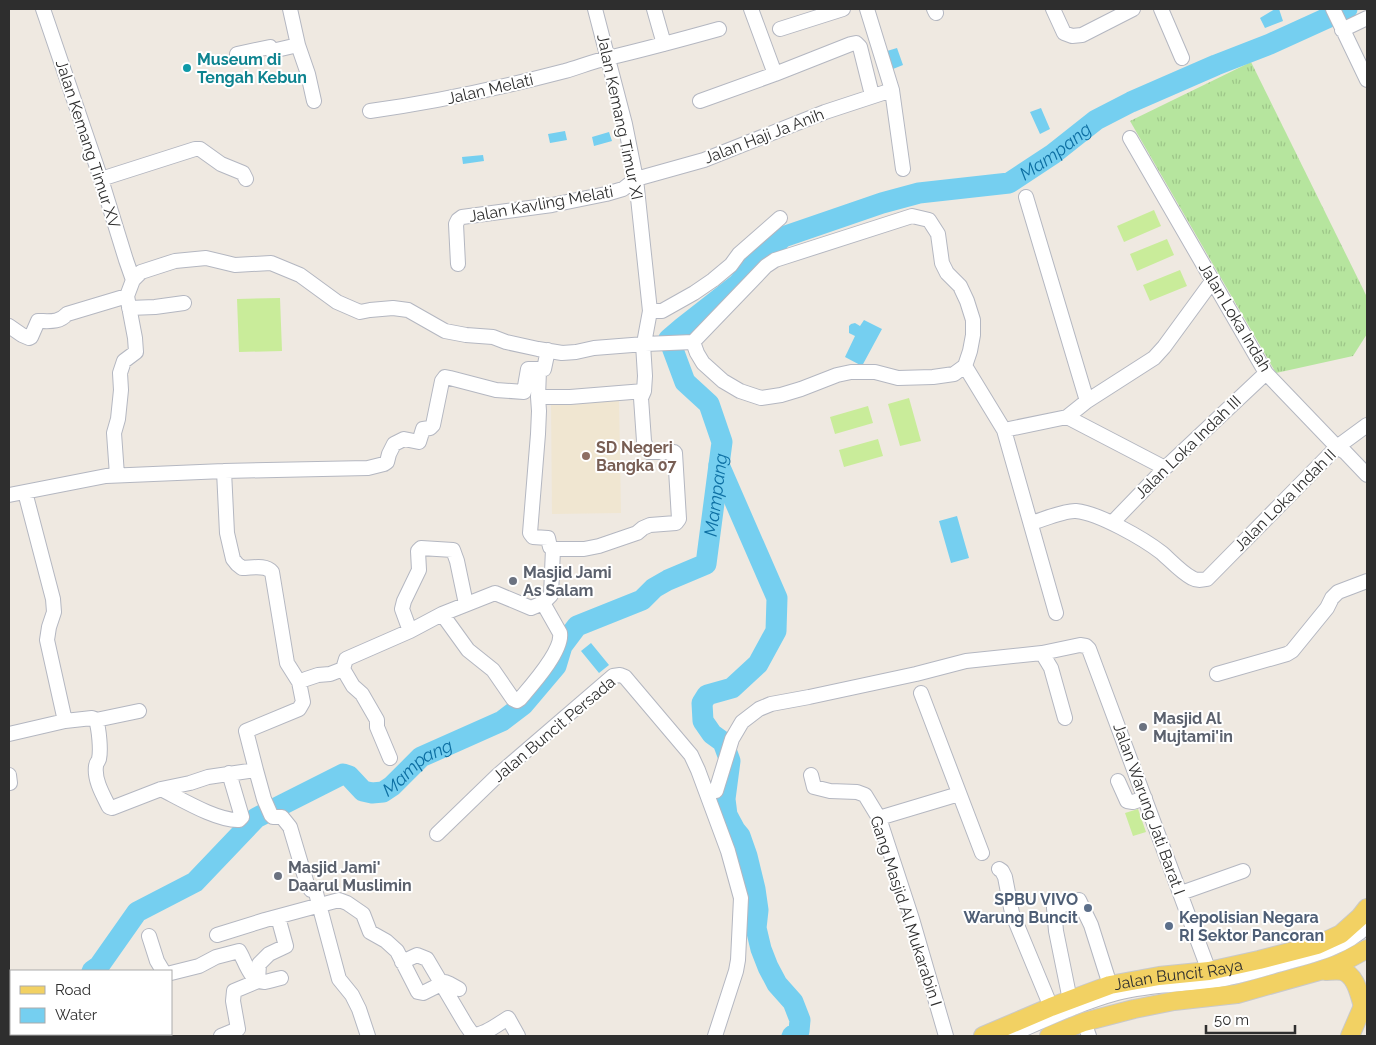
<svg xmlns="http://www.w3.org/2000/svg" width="1376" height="1045" viewBox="0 0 1376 1045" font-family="Raleway,sans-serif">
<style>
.education{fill:#f0e6d1}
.grass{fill:url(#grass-tufts)}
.pitch{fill:#c9ec9a}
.water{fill:#75cff0}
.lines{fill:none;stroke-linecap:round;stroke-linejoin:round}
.river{stroke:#75cff0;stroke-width:21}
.minor-casing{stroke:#b4b7c1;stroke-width:16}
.major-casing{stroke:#c9c9c9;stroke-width:20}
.minor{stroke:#fff;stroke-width:14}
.major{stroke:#f2d163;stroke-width:18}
.culture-dot{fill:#0f9aa8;stroke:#fff;stroke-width:2}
.education-dot{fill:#8d6e63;stroke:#fff;stroke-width:2}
.worship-dot{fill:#6b7280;stroke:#fff;stroke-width:2}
.service-dot{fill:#5c6f8a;stroke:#fff;stroke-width:2}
.labels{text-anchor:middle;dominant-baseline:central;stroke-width:4;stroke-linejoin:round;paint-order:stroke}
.culture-label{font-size:16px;font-weight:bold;fill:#0d838f;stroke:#fff;text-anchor:start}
.street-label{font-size:16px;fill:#2e2e2e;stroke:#fff}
.education-label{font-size:16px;font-weight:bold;fill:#785e54;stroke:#fff;text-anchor:start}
.worship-label{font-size:16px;font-weight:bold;fill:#5b616d;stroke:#fff;text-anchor:start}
.service-label{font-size:16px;font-weight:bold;fill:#4e5e75;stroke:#fff;text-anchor:end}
.water-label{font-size:18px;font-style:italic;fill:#0d6fa3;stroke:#fff}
</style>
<defs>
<pattern id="grass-tufts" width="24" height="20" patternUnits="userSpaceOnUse" patternTransform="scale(1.25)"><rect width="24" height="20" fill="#b6e59e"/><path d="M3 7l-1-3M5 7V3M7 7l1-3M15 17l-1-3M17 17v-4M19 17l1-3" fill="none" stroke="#9dc588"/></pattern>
</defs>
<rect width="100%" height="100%" fill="#efe9e1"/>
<path class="education" d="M619 399 621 513 552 514 551 400Z"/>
<path class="grass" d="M1251 62 1367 297V334L1353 356 1276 373 1130 121Z"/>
<path class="pitch" d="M1154 210 1161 226 1124 242 1117 226Z
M1167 239 1174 255 1137 271 1130 254Z
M1180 270 1187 286 1150 301 1143 285Z
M280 298 282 351 239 352 237 299Z
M909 398 921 441 900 446 888 404Z
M868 406 873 423 835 434 830 417Z
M878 439 883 456 844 467 839 450Z
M1138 809 1146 832 1133 836 1125 813Z"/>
<path class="water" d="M1275 9H1279L1283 21 1265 28 1260 18Z
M897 48 903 65 893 69 887 51Z
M1041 108 1050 129 1040 134 1030 112Z
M565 131 567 140 550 143 548 134Z
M609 132 612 141 594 146 592 137Z
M483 155 484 161 463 164 462 157Z
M864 320 882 329 862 366 845 357 855 336 849 333V326L851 324 855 323 860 326Z
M957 516 969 558 951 563 939 521Z
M591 643 609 665 599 673 581 651Z"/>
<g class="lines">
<g class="river">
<path d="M719 465 777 598 776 631 758 664 732 688 707 695 702 703 703 721 712 734 723 742 730 761 725 799 727 815 735 830 740 836 747 856 755 889 758 910 756 928 761 949 768 967 777 984 793 1002 800 1020 799 1031 792 1036"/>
<path id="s1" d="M92 971 99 966 137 912 195 882 256 818 343 774 349 776 363 791 372 793 383 792 392 786 421 757 502 721 523 705 556 666 562 646 577 626 642 600 654 588 668 580 706 564 722 442 709 404 685 382 669 339 683 327 738 284 754 264 783 237 882 203 919 193 1009 183 1053 154 1096 120 1131 102 1216 65 1270 44 1347 9"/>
<path d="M9 988 11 989"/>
</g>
<defs>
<path id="minor" d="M43 9 101 179 126 260 133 280
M290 9 298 45 308 74 314 101
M595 9 625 124 636 179 650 311 645 338V344
M654 9 664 44
M751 9 775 74
M867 9 892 90 903 169
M934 9 936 13
M1053 9 1064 33 1072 36 1082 35 1133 9
M1161 9 1182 58
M1333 9 1367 80
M780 29 843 9
M1342 30 1367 18
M237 54 270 47 272 51 298 45
M700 101 775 74 851 44 856 43 860 47 871 91
M370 111C436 102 500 88 565 71 579 67 594 61 608 58 646 49 683 39 719 29
M1130 138 1266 373 1337 447 1345 452 1367 475
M101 179 195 149H200L221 164 243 173 246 179
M1026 197 1087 401
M458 264 456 224 458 220 462 217 552 205 606 194 623 189 636 179 704 160 825 112 892 90
M129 308 155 307 184 303
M650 311H662L694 293 713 280 731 265 739 254 780 218
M9 326 22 335 29 338 31 337 38 321C49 321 59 323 67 314L127 296
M965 366 1004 430 1056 613
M539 370 538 397 539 411 538 434 530 533 533 537 548 538 550 547 553 549
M538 397H570L644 391
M1067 417 1165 468
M1004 430 1067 417 1087 401 1154 358 1164 347 1213 280
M224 471 227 533 233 559 237 564 242 568C252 568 265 564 272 572L287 663 299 682
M117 475 114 433 118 419 121 390 120 373 124 361 136 352 135 338 127 296 133 280 141 272 175 261 206 258 235 265 271 263 300 275 337 302 360 312 370 310 393 308 408 310 445 331 466 335 493 337 506 342 538 349 562 353 576 352 594 348 645 344 693 342 766 266 775 260 912 216 929 220 938 234 942 263 947 273 960 286 967 301 973 320V335L970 351 965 366 954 374 933 377 898 378 875 372H851L837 375 801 389 781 395 761 398 740 391 723 381 703 363 697 353 693 342
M25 492 53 599 54 612 49 627 47 640 65 721
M9 495 106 476 224 471 368 468 384 464 387 462 389 454 394 444 404 439 419 442 423 429 430 428 433 425 442 381 445 377 450 378 496 390 524 392 528 369H544L548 350
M1031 523C1042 520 1065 510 1076 511 1099 513 1144 539 1162 553 1171 561 1182 573 1192 578 1197 581 1202 580 1207 579L1337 447 1367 425
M1112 523 1165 468 1266 373
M442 614 468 650 493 670 513 699 517 701 520 699C531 686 563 651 560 633L543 603 551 595 553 549H584L599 546 637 533 643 528 650 525 676 523 679 519 675 453 674 452H649L646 447 644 441 641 398 644 391 645 376 643 344
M410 631 402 609 404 601 419 570 418 551 421 548 453 550 457 561 466 604
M1042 653 1051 668 1065 718
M343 669 353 686 362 694 377 720V727L390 758
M1217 674 1287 654 1292 651 1327 608 1332 598 1338 592 1367 581
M921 693 982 853
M96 720 139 711
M9 734 65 721 92 718 96 720C99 729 101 750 99 759 97 764 97 761 96 766 94 780 103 795 109 807L112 808 161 789 190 783 208 777 256 770 246 731 299 709 303 702 299 682 306 679 318 675 330 674 343 669 346 659 410 631 442 614 495 593 531 608 543 603
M256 770 264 799 271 815 273 817H282L290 827 307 884 311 890 315 891 316 893 339 979 352 995 359 1009 368 1036
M9 775 10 783
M811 775 814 787 830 791 857 792 865 795 879 818 912 919 946 1036
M1118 781 1127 801 1133 802 1145 798
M161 789C181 799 217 821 239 820L242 817 229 773
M716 791 732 739 742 722 759 709 771 704 809 697 916 674 966 661 1042 653 1080 645 1086 646 1089 649 1209 971
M879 818 959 794
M437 834 498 775 613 676 620 675 625 677 691 755 698 770 728 851 741 898 738 960 736 971 715 1036
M999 869 1002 871 1005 877 1012 913 1051 1007
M1181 893 1243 871
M217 935 265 920 339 900 347 903 363 914 370 932 386 941 397 951 418 992 423 993 445 982 450 984 459 989
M149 936 157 961 163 971
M402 962 417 955 427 959 466 1025 473 1035C485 1035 498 1024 508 1018L518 1036
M171 973 199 966 216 957 239 951C245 960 250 983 265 982 270 981 276 979 281 978
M1070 1000 1056 931 1054 908 1079 900 1091 925 1110 985
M1084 1022 1089 1036
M9 1029 11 1028
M84 1034V1036
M221 1036 238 1029 233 1001 234 991 258 981 259 964 269 954 286 946 278 917
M1008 1036C1043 1021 1080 1003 1117 993 1148 985 1180 985 1212 981 1233 978 1254 972 1274 966 1306 957 1343 950 1367 926"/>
<g id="major">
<path d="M1325 971C1330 971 1337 970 1342 971 1356 975 1359 994 1363 1006"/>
<path id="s2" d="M983 1036 1051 1007 1110 985 1159 976 1209 971 1259 960 1317 945 1341 934 1360 917 1367 908"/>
<path d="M1049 1036 1084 1022 1134 1009 1174 1001 1237 994 1319 971 1341 963 1367 949"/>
<path d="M1350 1036 1363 1006 1366 995"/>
</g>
</defs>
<use href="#minor" class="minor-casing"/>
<use href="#major" class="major-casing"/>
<use href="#minor" class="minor"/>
<use href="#major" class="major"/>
</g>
<circle class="culture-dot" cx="187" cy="68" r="5"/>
<circle class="education-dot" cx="586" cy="456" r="5"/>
<g class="worship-dot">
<circle cx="513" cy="581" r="5"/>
<circle cx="1143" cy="727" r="5"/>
<circle cx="278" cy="876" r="5"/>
</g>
<g class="service-dot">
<circle cx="1088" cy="908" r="5"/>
<circle cx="1169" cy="926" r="5"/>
</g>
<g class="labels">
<g class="culture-label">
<text x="197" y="59">Museum di<tspan x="197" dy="18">Tengah Kebun</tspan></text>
</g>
<g class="street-label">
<text transform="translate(490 89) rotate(-13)">Jalan Melati</text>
<text transform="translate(620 117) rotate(78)">Jalan Kemang Timur XI</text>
<text transform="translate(764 136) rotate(-21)">Jalan Haji Ja Anih</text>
<text transform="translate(88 144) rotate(72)">Jalan Kemang Timur XV</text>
<text transform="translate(541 204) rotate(-10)">Jalan Kavling Melati</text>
<text transform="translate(1235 317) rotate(59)">Jalan Loka Indah</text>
<text transform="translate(1188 447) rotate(-44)">Jalan Loka Indah III</text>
<text transform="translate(1285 500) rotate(-45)">Jalan Loka Indah II</text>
<text transform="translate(554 729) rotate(-40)">Jalan Buncit Persada</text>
<text transform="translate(1149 809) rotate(70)">Jalan Warung Jati Barat I</text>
<text transform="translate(906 911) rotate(72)">Gang Masjid Al Mukarabin I</text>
<text stroke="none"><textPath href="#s2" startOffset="206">Jalan Buncit Raya</textPath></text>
</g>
<g class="education-label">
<text x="596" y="447">SD Negeri<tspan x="596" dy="18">Bangka 07</tspan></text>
</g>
<g class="worship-label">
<text x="523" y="572">Masjid Jami<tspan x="523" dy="18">As Salam</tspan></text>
<text x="1153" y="718">Masjid Al<tspan x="1153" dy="18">Mujtami'in</tspan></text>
<text x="288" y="867">Masjid Jami'<tspan x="288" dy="18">Daarul Muslimin</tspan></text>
</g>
<g class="service-label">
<text x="1078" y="899">SPBU VIVO<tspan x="1078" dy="18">Warung Buncit</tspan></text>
<text x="1179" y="917" text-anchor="start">Kepolisian Negara<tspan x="1179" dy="18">RI Sektor Pancoran</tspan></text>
</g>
<g class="water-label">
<text stroke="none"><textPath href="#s1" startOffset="1466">Mampang</textPath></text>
<text stroke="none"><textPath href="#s1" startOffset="851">Mampang</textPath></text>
<text stroke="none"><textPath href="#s1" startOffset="416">Mampang</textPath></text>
</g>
</g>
<rect width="1376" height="1045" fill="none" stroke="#2e2e2e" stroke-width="20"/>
<rect x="10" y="970" width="162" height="65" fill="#ffffff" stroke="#ababab"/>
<rect x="20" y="986" width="25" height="8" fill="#f2d163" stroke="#ababab"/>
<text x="55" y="995" font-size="15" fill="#2e2e2e">Road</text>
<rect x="20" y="1008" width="25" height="15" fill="#75cff0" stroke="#ababab"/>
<text x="55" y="1020" font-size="15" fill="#2e2e2e">Water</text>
<path d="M1206 1025v8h89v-8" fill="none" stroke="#2e2e2e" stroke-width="2.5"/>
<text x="1214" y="1025" font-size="15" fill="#2e2e2e" stroke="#ffffff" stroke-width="4" paint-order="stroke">50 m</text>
</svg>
